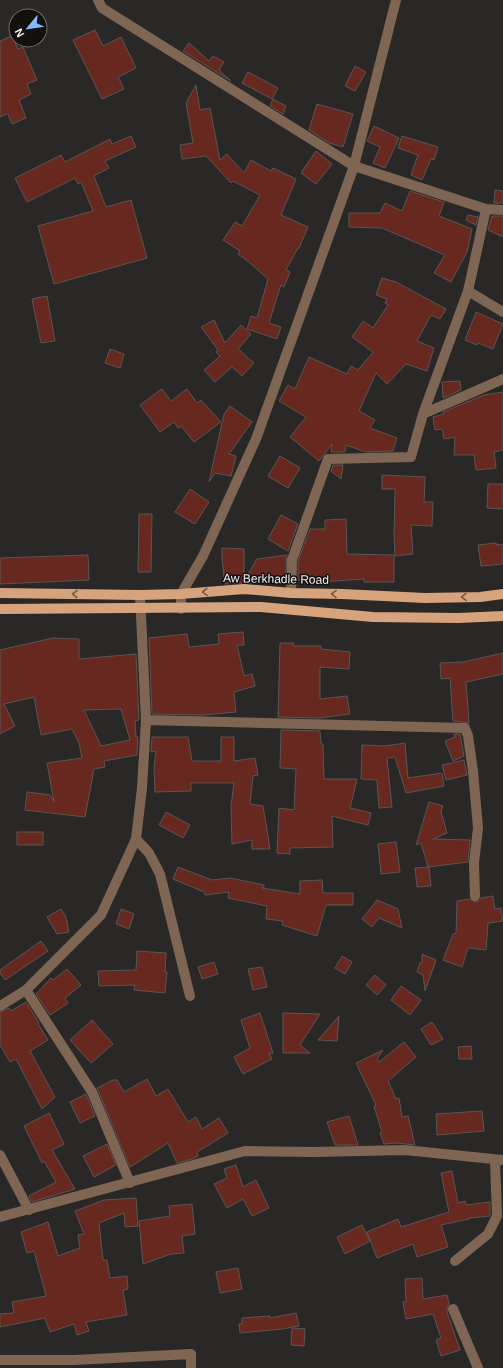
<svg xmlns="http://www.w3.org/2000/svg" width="503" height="1368" viewBox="0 0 503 1368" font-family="Arial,sans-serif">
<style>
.building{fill:#67281f;stroke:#5a5655;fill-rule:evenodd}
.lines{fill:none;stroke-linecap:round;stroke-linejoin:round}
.minor{stroke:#7f6654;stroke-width:10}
.major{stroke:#d6a37d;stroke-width:10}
.oneway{stroke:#745a46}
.labels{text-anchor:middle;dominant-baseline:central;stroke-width:3;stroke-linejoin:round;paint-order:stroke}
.street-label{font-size:12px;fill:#f4f2f0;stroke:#121110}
</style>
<rect width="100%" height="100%" fill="#2a2826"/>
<path class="building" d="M95 30 103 46 121 37 136 68 118 77 124 89 102 99 73 40Z
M12 36 18 49 23 47 37 80 27 84 31 94 19 100 26 118 12 124 8 114 0 117V41Z
M189 43 209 61 213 56 224 62 219 70 231 81 183 51Z
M355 66 366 72 355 91 345 86Z
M248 72 278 88 272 99 242 83Z
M196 85 200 110 210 108 220 160 227 154 244 173 251 160 271 171 273 168 296 179 281 215 308 227 299 248H298L286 270 290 272 284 287 281 285 269 323 281 327 277 339 247 329 251 316 257 318 268 279 250 263 238 254 240 251 223 240 235 222 242 226 260 195 233 181 231 183 206 156 182 159 180 145 193 143 186 103Z
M273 99 286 106 283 114 270 106Z
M317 104 353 114 343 147 329 143 309 130Z
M374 126 399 138 385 168 373 163 380 147 367 141Z
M131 136 136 147 105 161 109 168 94 176 106 207 131 200 147 258 54 284 38 226 93 211 81 182 78 184 75 178 27 202 15 178 61 155 65 162 110 139 112 144Z
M402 136 438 147 434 160 431 159 422 180 411 175 418 155 398 148Z
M316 151 332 164 316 184 301 173Z
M495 190 503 191V203H494Z
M410 191 444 202 439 216 472 229 467 252 451 282 434 273 445 255 382 228 349 227V213H380L385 203 402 211Z
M468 215 478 217 476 225 466 220Z
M492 216H503V237L488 230Z
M382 278 396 282 446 309 440 319 431 315 417 341 434 348 427 371 406 364 387 384 376 373 359 411 375 420 370 428 397 438 393 451 366 452 346 445 345 452H331L332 444 319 461 290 437 306 417 279 401 288 385 295 389 309 357 347 374 351 366 358 370 373 352 352 337 363 321 373 328 388 305 385 303 387 299 376 295Z
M47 296 55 341 41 343 32 299Z
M476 312 503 324 493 349 478 343 477 345 465 340Z
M214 320 225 343 241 325 251 334 238 349 254 363 242 376 232 367 215 382 204 370 220 356 216 352 218 350 201 327Z
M110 349 124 354 120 368 105 363Z
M460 381 461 390 443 398 442 382Z
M162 389 171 401 187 389 197 403 201 400 221 422 194 442 181 426 178 428 174 422 160 432 140 405Z
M503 392V450L494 452 496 468 476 470 474 455H454L455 437 444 439 442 429 435 430 433 417 444 414 443 412 484 395Z
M230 406 252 422 229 454 236 456 231 476 215 473 209 482 224 414Z
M280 456 300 468 288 488 268 476Z
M333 465H343L341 479 331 471Z
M382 475 425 477 424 502H433L432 526 411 525 413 554 395 556 394 535 395 489H382Z
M488 484H503V509L487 508Z
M190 489 209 502 195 524 175 512Z
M139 514H152L151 572H138Z
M281 515 298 524 288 551 268 539Z
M346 519 347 554 394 555V582H364V579L321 582 298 580V561L310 529H325V520Z
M496 543V545L503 544V564L481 566 478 545Z
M222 548 244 549V581L257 559 287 555 285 580 255 583H243L225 584 222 560Z
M88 555 89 580 0 584V558Z
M243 632 244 645H237L244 676 252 674 255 686 234 692 236 712 204 715 152 714 149 638 187 634 189 647 219 644 218 634Z
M53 638 79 639V659L136 654 139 720 135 721 136 737H138L137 755 104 761 105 767 94 769 85 817 25 810 27 792 50 795 54 802 47 763 82 758 79 743 72 729 41 735 34 697 4 704 15 726 0 734V650ZM121 709 130 740 101 746 84 710Z
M280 643H294L293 646H321V649L350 652 349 669 320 667V699L347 696 350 714 319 718 278 717Z
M503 653V674L466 682 469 723 453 721 450 678 441 679 440 663 463 662Z
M281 730 320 731 321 744H323L324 779H357L350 808 371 813 368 825 332 816 333 847 290 848V854L277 853 279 808 294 810 296 769 280 768Z
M454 734H460L464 756 453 761 445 741 455 737Z
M152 737H188L192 761H221V737H234V761L255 758 258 775 253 776 250 804 263 806 270 849H252V840L232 844 231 806 234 783H191V791L155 792 154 767 156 751 151 752Z
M405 743 408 778 442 773 444 786 406 793 395 757 387 758 392 807 379 808 377 780 361 779 362 745 385 746Z
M464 760 467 775 446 780 442 765Z
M429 802 443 806 441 812 447 833 433 839 470 840 468 862 428 867 421 843 416 845Z
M166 812 190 825 183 838 159 825Z
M17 832H43V845H17Z
M396 842 400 872 381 874 378 844Z
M178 867 212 880 230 878 264 885V887L262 888 300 894V881L322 880 323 893H353V905H326L317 936 282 925 283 921 266 919 267 906 228 898 229 892 205 895 204 892 173 879Z
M429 867 431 886 417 887 415 868Z
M493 896 495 909 501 908 503 921 488 923 486 950 468 948 462 967 443 960 453 934 456 933 457 901 469 899 476 902 479 901 481 898Z
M377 900 398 909 402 928 379 918 372 927 362 919Z
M61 909 66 917 69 932 57 934 47 917Z
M121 909 134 914 129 929 116 924Z
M41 941 48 951 5 980 0 973V970Z
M137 951 166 953 165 972H167L165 993 134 990 135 985 99 986 98 971 136 970Z
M422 954 436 960 425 991 423 975 417 972 420 963H422Z
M342 956 352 962 345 974 335 968Z
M214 962 218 974 202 979 198 967Z
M262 967 267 987 253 990 248 969Z
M67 969 81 985 65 998 68 1003 50 1015 36 994 51 978 53 980Z
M375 975 386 985 377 995 366 985Z
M401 986 421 1000 410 1015 391 1000Z
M26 1002 39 1023 38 1024 48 1040 30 1051 55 1097 42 1109 16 1059 10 1062 0 1045V1012L9 1008 11 1011Z
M260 1013 273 1053H269L272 1059 243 1074 234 1057 250 1048 241 1020Z
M283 1013 320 1014 300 1045 310 1053H283Z
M339 1016 337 1041 318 1040Z
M92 1020 113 1044 91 1063 70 1040Z
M432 1022 443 1039 431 1045 421 1029Z
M404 1042 416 1057 388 1081 396 1099 399 1098 402 1117 408 1116 415 1145 396 1143 384 1144 380 1133 382 1132 374 1106 376 1105 356 1063 383 1050 377 1059 379 1062Z
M471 1046 472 1059H459L458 1047Z
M147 1079 156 1096 168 1089 188 1122 196 1117 202 1129 219 1118 228 1133 197 1152 198 1156 192 1159 177 1163 168 1143 130 1167 97 1088 113 1080H117L124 1092Z
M86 1094 95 1116 80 1123 70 1102Z
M482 1111 484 1131 437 1135 436 1114Z
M49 1113 64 1144 52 1150 75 1189 32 1202 29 1196 56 1182 44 1161 42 1163 24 1126Z
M349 1116 358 1145H335L327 1122Z
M107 1144 116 1165 94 1177 83 1156Z
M236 1165 243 1187 256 1180 269 1208 252 1216 243 1199 227 1208 214 1184 227 1178 224 1169Z
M452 1171 458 1203 465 1201 466 1205 490 1202V1216L469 1218V1219L441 1225 448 1247 417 1257 413 1244 377 1258 367 1232 398 1219 401 1227 449 1212 441 1173Z
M136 1198 138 1226 125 1227 124 1213 99 1223 103 1260H107L110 1278 127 1276 128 1289 123 1290 127 1315 86 1322 89 1331 77 1335 74 1324 50 1332 45 1318 0 1327V1314L14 1313 12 1302 46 1296 34 1251 27 1253 21 1232 48 1222 58 1256 80 1248 78 1235 84 1234 75 1211 104 1200Z
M192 1204 195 1234 182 1236 184 1253 171 1254 143 1264 139 1221 170 1216 169 1206Z
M362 1225 370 1241 345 1254 337 1237Z
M238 1268 242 1289 220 1293 216 1272Z
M422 1278 423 1299 447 1295 449 1304 447 1308V1312L460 1350 441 1356 436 1340 441 1338 433 1314 406 1319 403 1302H406L405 1279Z
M296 1313 299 1326 282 1329 240 1333 239 1324H242V1318L270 1316V1318Z
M292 1328 305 1329 304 1346 291 1345Z"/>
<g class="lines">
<path class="minor" d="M98 0 102 8 354 166 486 209 503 210
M468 291 503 312
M423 414 503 379
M291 593 292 560 328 459 411 457 423 414 468 291 486 209
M181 609V594L203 556 256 439 354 166 396 0
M146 720 465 728 468 736 473 771 478 828 474 863 475 896
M136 839 149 853 160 874 190 996
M26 990 92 1092 130 1183
M0 1006 26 990 101 915 136 839 142 788 146 720 140 595
M0 1155 29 1210
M0 1217 245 1151 314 1152 405 1150 503 1160
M455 1261 488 1234 497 1216 495 1160
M453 1309 478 1368
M0 1360H74L191 1354V1368"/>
<path class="major" d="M0 593 140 595 181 594 244 589 291 593 342 594 425 598 480 597 503 594
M0 609 261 607 373 617 458 618 503 616"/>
</g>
<defs><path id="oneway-chevron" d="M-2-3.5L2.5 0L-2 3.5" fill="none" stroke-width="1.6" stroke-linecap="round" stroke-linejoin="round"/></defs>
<g class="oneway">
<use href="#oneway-chevron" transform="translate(205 592) rotate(176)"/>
<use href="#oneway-chevron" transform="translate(75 594) rotate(-179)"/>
<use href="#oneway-chevron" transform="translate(334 594) rotate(-179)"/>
<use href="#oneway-chevron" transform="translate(464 597) rotate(178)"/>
</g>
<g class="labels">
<g class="street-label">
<text transform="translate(276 579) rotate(1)">Aw Berkhadle Road</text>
</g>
</g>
<g transform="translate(28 28) rotate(241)"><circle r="19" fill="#121110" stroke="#6c6b6a"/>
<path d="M0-3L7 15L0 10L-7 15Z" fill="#84bcfb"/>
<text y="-6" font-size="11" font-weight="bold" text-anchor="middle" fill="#f4f2f0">N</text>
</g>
</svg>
